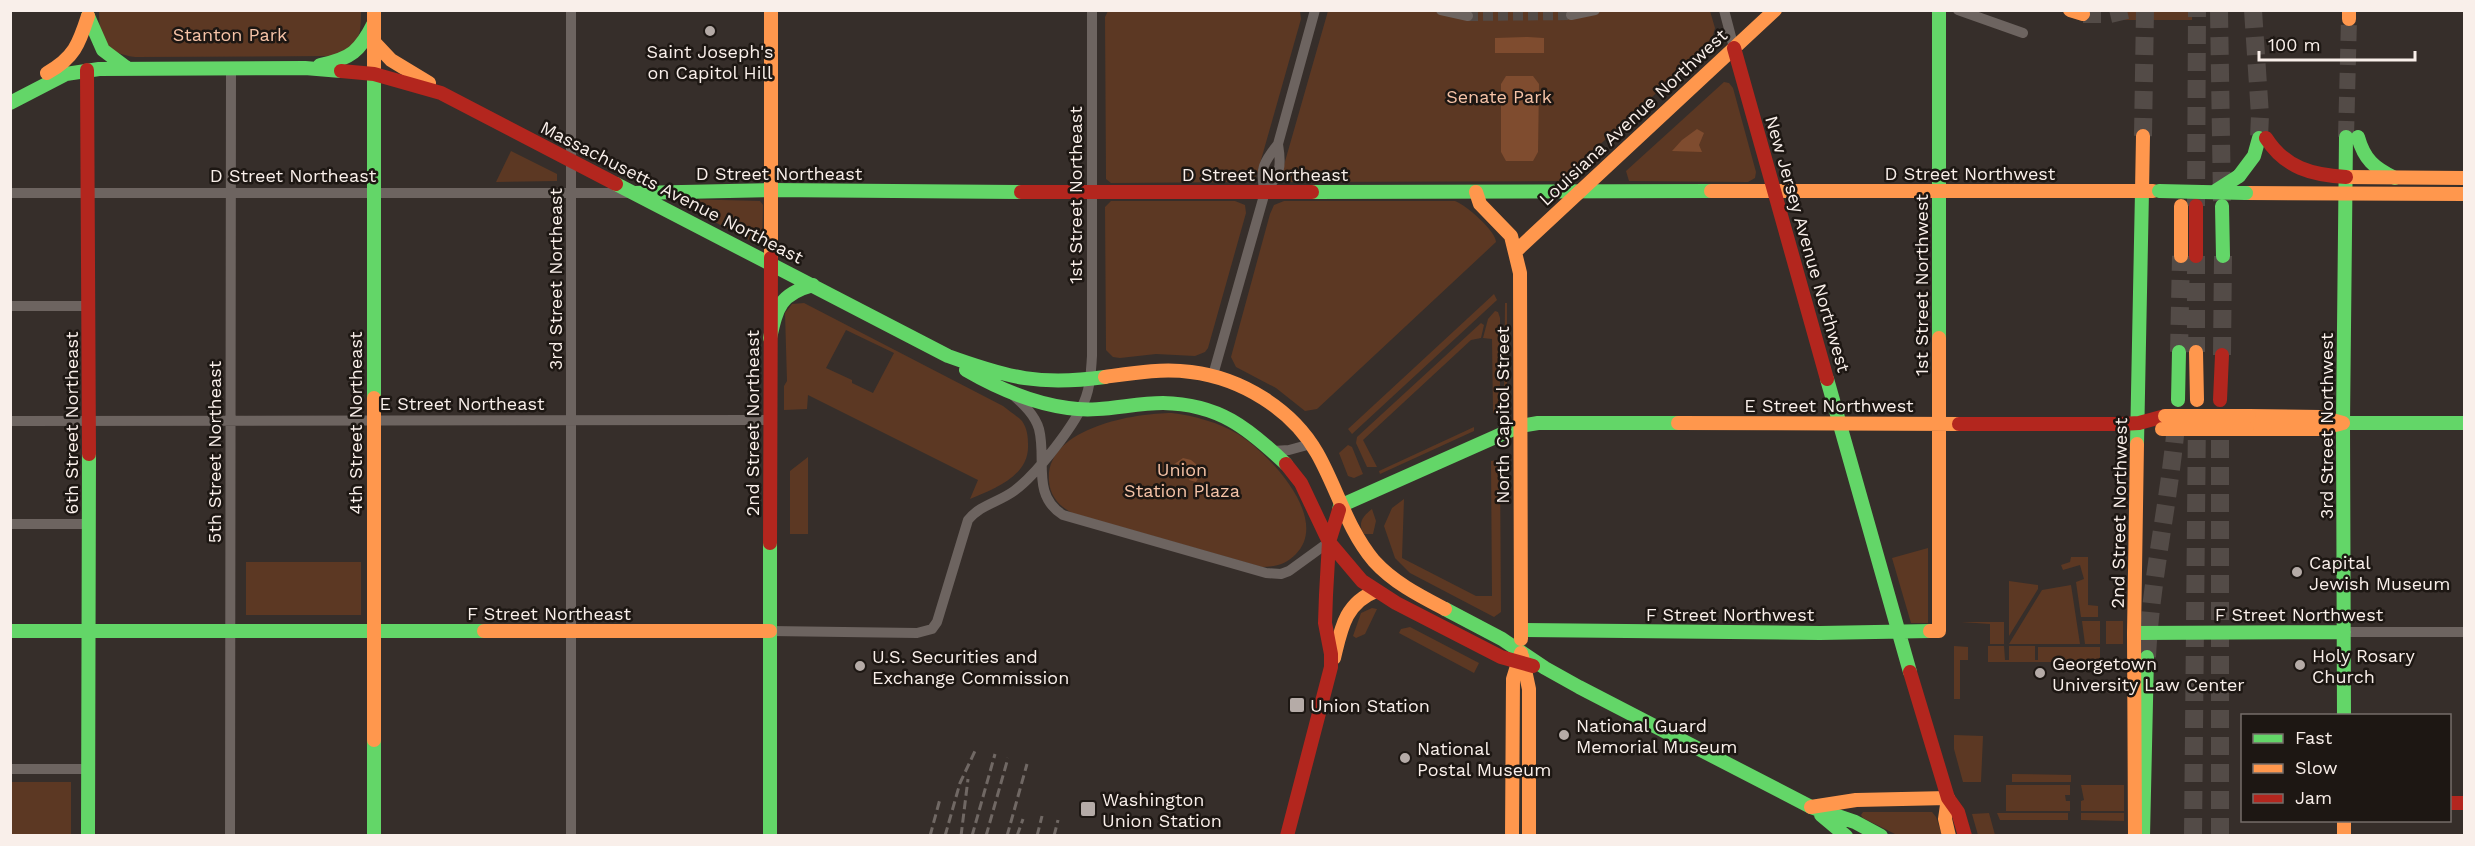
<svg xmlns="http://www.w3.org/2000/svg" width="2475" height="846" viewBox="0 0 2475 846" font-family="'Work Sans',sans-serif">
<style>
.green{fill:#5c3823;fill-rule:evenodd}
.water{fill:#7f4c2f}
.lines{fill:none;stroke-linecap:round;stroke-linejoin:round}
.street-tunnel{stroke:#534b47;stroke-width:10;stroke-dasharray:10 5;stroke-linecap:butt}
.primary-tunnel{stroke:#534b47;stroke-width:16;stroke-dasharray:16 8;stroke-linecap:butt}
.highway-tunnel{stroke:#534b47;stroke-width:18;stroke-dasharray:18 9;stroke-linecap:butt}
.street{stroke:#6d6460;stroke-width:10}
.fast{stroke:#63d668;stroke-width:14}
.slow{stroke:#ff974d;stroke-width:14}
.jam{stroke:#b3261e;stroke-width:14}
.rail{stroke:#706864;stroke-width:3;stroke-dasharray:9 4.5;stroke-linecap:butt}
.fast-bridge{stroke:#63d668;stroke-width:14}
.slow-bridge{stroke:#ff974d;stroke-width:14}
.poi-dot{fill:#b5aba7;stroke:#1d1713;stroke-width:2}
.labels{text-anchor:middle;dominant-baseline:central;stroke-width:5;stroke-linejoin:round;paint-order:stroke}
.park-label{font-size:18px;fill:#f6c3a7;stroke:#1d1713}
.poi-label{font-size:18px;fill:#f9efea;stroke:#1d1713;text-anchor:start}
.street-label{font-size:18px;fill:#f9efea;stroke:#1d1713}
</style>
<rect width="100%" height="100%" fill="#362e2a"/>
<path class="green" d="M99 11H361C361 38 359 47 332 56L135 57C105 53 99 39 99 11Z
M1108 11H1300L1301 19 1257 174 1254 179 1246 182 1111 183 1106 179 1105 17Z
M1328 11H1710L1715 28 1711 43 1560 181 1290 182 1284 178 1282 172Z
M2114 11H2192V20H2114Z
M1724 82 1729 83 1733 88 1756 172 1755 178 1748 182 1629 181 1626 171Z
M511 151 557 174V181L496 182Z
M683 199 760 201 763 205 762 243 757 244 682 205 680 201Z
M1111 201H1235L1245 205 1246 213 1208 348 1205 352 1195 356 1156 354 1120 358 1113 357 1106 350 1105 207Z
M1284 201H1455C1466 205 1496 231 1496 242L1317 409 1305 411 1276 388 1236 367 1231 357 1270 214 1274 205Z
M1494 294 1497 300 1352 434 1348 429Z
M804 303 1003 406C1009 411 1017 416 1022 421 1027 428 1028 436 1028 444 1030 476 994 489 970 499L978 480 808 395 807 409 784 410V386L787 381 785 313 792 304ZM846 330 894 353 873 393 852 383V380L826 368Z
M1505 303H1507V402L1504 403Z
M1495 311 1498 312 1500 318V408L1497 413H1493L1492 339 1483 338 1488 319Z
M1481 323 1484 325 1481 338 1471 340 1363 440 1377 467H1367L1356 443 1357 437Z
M1172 413C1195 416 1217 422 1238 434 1268 453 1331 518 1296 554 1286 564 1276 567 1262 567L1072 513C1059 506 1050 496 1049 481 1045 428 1134 413 1172 413Z
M1474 427V431L1380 474 1379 471Z
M1348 445 1352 447 1363 474 1354 478 1348 476 1339 453Z
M808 457V534H790V471Z
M1498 460 1500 462 1501 612 1494 617 1410 573 1395 558 1384 526 1392 508 1404 499 1402 558 1476 596H1492L1491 461Z
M1372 509 1376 521 1373 534H1364C1357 523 1363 516 1372 509Z
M1928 548V623H1911L1892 558Z
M2071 557H2088V605L2098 606V617H2081L2076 582 2084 579 2080 565 2063 570 2061 565 2070 562Z
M246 562H361V615H246Z
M2009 581 2038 585V589L2009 636Z
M2071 585 2080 644H2009L2042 590Z
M1372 608 1377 609 1365 634 1356 638 1353 636 1361 613Z
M2082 621H2100V644H2085Z
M2106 621H2123V644H2106Z
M1961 622H2004V644H1990V624Z
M1410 627 1479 663 1474 673 1399 633 1401 629Z
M1954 646 1968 647V660H1960V699H1954Z
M1988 646H2004L2005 660H2009V646H2035V660H2038V647H2100V660H2088L2087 662H1988Z
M1954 735 1983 736 1981 782H1963L1954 749Z
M2012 774 2071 775V782H2012Z
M11 782H71V835H11Z
M2006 785H2070V795H2065L2066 801H2070V811H2006Z
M2081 785H2124V811H2081V801L2084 800Z
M1863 812H1932L1936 817 1942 835H1897L1863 818 1861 815Z
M1989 813 1995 835H1978L1972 814Z
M1997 813H2068V820H2000Z
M2081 813H2124V821L2081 820Z"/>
<path class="water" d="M1528 37 1544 38V53H1495V38Z
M1506 76H1533L1539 84 1538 152 1533 161H1506L1501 152V84Z
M1697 129 1704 133 1699 145 1702 152 1672 151 1682 140Z
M1183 458 1191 460 1197 465 1199 477 1196 482 1189 480 1190 476 1187 475 1186 471 1184 474 1180 473 1179 477 1172 475 1173 465Z"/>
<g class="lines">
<path class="street-tunnel" d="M1468 16 1571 15"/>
<path class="primary-tunnel" d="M2346 137 2349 19"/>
<path class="highway-tunnel" d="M2219 10 2222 201
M2253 10 2260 115 2259 138
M2083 14H2110L2127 10
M2143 136 2145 10
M2196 206 2197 10
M2196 256V352
M2179 352 2181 256
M2222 355 2223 256
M2147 657C2151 575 2171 495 2177 413
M2193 836 2197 414
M2220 836V411"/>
<path class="street" d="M571 10V836
M1441 10 1468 16
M1724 10 1734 48
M1958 10 2023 33
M1571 15 1595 10
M1265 192C1259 169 1264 162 1278 144L1315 10
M10 193H628
M10 306H89
M1213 375 1265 192C1280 174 1282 168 1278 144
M1013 395C1023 404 1035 415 1039 429 1047 460 1031 495 1063 515L1266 573 1281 574 1289 571 1329 542
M10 421 770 420
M1273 451 1289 450 1311 444
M10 524H88
M770 631 917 633 932 629 937 622 968 520C980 505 999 502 1014 491 1037 474 1077 423 1086 397 1091 383 1091 370 1092 356V10
M2344 632H2464
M10 769H88
M230 836 231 68"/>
<path class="fast" d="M1939 10V338
M88 16 103 50 127 68
M320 65C351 59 360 51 374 23
M374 74V398
M10 103 66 74 99 69 305 68 341 71
M2346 137 2343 423H2464
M2358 137C2364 159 2374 168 2395 178
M2239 176 2254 156 2259 138
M616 184 948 356C1009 378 1040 386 1105 377
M1312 192 1711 191
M635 193 770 190 1021 192
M2222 206 2223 256
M770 338C777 307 780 294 813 285
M966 370C997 388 1032 403 1068 408 1101 413 1131 403 1163 403 1219 404 1248 428 1286 464
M1827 379 1910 672
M2178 400 2179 352
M2343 423 2344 716
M2137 444 2142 191
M1339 510 1340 506 1520 426 1538 423H1678
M1445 609 1502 639 1545 668 1579 687 1811 807 1855 822 1881 836
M1521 630 1820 633 1930 631
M10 631H484
M2134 633 2344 632
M374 740V836
M1821 815 1846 836
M88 836 89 454
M770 836V543
M2143 836 2147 657"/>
<path class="slow" d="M374 10V74
M2070 10 2083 14
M2349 10V19
M375 43 391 60 429 83
M47 73C74 58 79 44 88 16
M2346 177 2464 178
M1711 191H2153
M2142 191 2143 136
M1476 192 1480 204 1511 236 1520 273 1521 639
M2246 193 2464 194
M2181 206V256
M1516 251 1775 10
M771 258V10
M2196 352 2197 400
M1105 377C1133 373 1162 368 1191 372 1241 378 1292 409 1317 453 1337 488 1347 529 1374 561 1394 583 1420 596 1445 609
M374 398V740
M2249 416 2321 417 2343 423
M1678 423 1959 424
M2247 429H2320L2343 423
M484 631H770
M1930 631H1939V338
M1522 656 1529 689V836
M1334 658C1341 629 1345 603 1376 591
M1948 798 1945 819 1949 836
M1811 807 1856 800 1948 798
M2344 820V836
M1512 836 1513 679 1521 653
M2135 836 2134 633 2137 444"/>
<path class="jam" d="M1734 48 1827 379
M87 70 89 454
M341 71 374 74 441 93 616 184
M2266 138C2285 168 2312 175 2346 177
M1021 192H1312
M2196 206V256
M2220 400 2222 355
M1959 424H2121L2139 423 2165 416
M1286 464 1301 483 1329 542 1362 581 1396 603 1501 657 1533 666
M770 543 771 258
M1910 672 1948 798 1958 812 1965 836
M2450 803H2464
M1287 836 1331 667V654L1325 623 1326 595 1329 542 1339 510"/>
<path class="rail" d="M930 836 940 799
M945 836 960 783 975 751
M961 836 968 779
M972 836 995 754
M986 836 1008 758
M1007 836 1027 764
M1017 836 1023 819
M1037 836 1042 816
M1054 836 1058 820"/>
<path class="fast-bridge" d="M2159 191 2246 193
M2214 192 2239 176"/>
<path class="slow-bridge" d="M2165 416H2249
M2162 429H2247"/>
</g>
<g class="poi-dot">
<circle cx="710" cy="31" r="6"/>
<circle cx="2297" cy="572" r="6"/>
<circle cx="2300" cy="665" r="6"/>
<circle cx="860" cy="666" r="6"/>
<circle cx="2040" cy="673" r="6"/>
<rect x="1289" y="697" width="16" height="16" rx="3"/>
<circle cx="1564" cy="735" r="6"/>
<circle cx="1405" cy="758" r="6"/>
<rect x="1080" y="801" width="16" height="16" rx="3"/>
</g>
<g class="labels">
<g class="park-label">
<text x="230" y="34">Stanton Park</text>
<text x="1499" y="96">Senate Park</text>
<text x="1182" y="469">Union<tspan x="1182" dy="21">Station Plaza</tspan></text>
</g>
<g class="poi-label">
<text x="710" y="51" text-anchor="middle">Saint Joseph's<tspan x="710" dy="21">on Capitol Hill</tspan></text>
<text x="2309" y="562">Capital<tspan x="2309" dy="21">Jewish Museum</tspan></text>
<text x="2312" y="655">Holy Rosary<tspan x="2312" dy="21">Church</tspan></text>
<text x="872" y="656">U.S. Securities and<tspan x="872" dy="21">Exchange Commission</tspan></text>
<text x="2052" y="663">Georgetown<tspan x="2052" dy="21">University Law Center</tspan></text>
<text x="1310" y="705">Union Station</text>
<text x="1576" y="725">National Guard<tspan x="1576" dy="21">Memorial Museum</tspan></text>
<text x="1417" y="748">National<tspan x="1417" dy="21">Postal Museum</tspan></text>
<text x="1102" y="799">Washington<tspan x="1102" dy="21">Union Station</tspan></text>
</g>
<g class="street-label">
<text transform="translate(1633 117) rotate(-43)">Louisiana Avenue Northwest</text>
<text x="779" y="173">D Street Northeast</text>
<text x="1970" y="173">D Street Northwest</text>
<text x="1265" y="174">D Street Northeast</text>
<text x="293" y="175">D Street Northeast</text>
<text transform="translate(672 192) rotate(27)">Massachusetts Avenue Northeast</text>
<text transform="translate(1075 195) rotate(-90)">1st Street Northeast</text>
<text transform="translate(1808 244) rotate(74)">New Jersey Avenue Northwest</text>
<text transform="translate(555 279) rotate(-90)">3rd Street Northeast</text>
<text transform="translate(1921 285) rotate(-90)">1st Street Northwest</text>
<text x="462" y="403">E Street Northeast</text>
<text x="1829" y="405">E Street Northwest</text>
<text transform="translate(1502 415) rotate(-90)">North Capitol Street</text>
<text transform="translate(71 423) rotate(-90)">6th Street Northeast</text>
<text transform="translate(355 423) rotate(-90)">4th Street Northeast</text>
<text transform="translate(752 423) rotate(-90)">2nd Street Northeast</text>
<text transform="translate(2326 426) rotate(-90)">3rd Street Northwest</text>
<text transform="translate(214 452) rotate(-90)">5th Street Northeast</text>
<text transform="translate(2119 513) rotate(-89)">2nd Street Northwest</text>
<text x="549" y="613">F Street Northeast</text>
<text x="1730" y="614">F Street Northwest</text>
<text x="2299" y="614">F Street Northwest</text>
</g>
</g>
<rect width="2475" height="846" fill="none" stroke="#f9efea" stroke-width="24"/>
<rect x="2241" y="714" width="210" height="108" fill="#1d1713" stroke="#756d69" stroke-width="1.5"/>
<rect x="2253" y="734" width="30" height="9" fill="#63d668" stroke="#756d69" stroke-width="1.5"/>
<text x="2295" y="744" font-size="18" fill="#f9efea">Fast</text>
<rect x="2253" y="764" width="30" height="9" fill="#ff974d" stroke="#756d69" stroke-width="1.5"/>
<text x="2295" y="774" font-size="18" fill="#f9efea">Slow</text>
<rect x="2253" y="794" width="30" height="9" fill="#b3261e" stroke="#756d69" stroke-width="1.5"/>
<text x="2295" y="804" font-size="18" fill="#f9efea">Jam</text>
<path d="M2259 51v9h156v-9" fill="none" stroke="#f9efea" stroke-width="3"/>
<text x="2268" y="51" font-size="18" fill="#f9efea" stroke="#1d1713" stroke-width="4.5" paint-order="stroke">100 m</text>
</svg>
